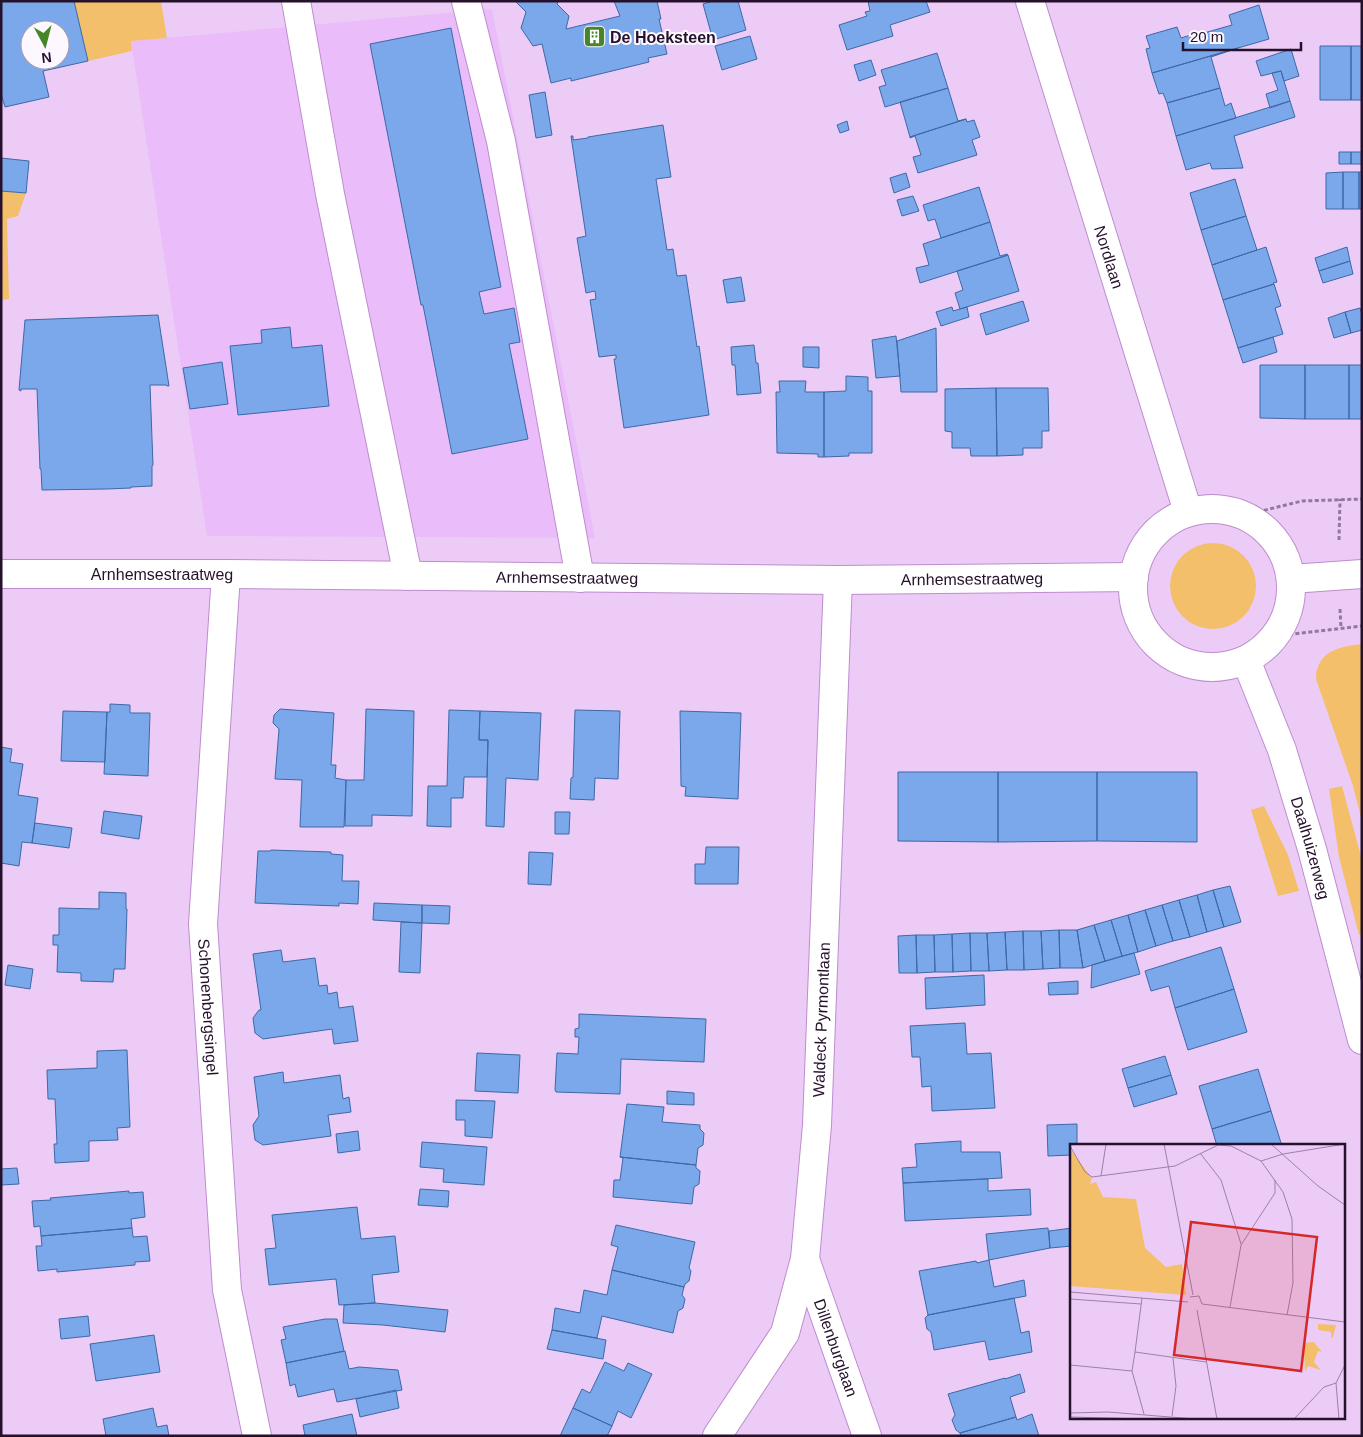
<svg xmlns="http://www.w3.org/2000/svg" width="1363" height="1437" viewBox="0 0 1363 1437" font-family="Helvetica,sans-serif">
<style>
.built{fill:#eabcf9}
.green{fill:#f4bf6a}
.building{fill:#7aa8eb;stroke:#3e68a7;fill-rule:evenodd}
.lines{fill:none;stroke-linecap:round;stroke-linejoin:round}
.minor-casing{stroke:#be8ccf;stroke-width:30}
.major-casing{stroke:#be8ccf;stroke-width:30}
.path{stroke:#93789b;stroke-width:3;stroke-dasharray:4 2.5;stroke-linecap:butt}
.minor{stroke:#fff;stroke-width:28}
.major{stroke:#fff;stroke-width:28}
.labels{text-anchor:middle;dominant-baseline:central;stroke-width:4;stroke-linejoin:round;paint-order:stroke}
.poi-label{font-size:16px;font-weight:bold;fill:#25112b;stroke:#fdf8ff;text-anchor:start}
.street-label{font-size:16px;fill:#25112b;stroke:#fdf8ff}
.inset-road{fill:none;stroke:#9c81a5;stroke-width:1}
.view{fill:#d62828;fill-opacity:0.15;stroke:#d62828;stroke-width:2.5}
.inset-edge{fill:none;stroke:#25112b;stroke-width:2.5}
</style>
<rect width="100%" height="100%" fill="#ecccf6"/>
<path class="built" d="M492 9 595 538 207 536 131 41Z"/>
<path class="green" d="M74 1H161L167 38 131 41 132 51 88 61Z
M1 191 26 193 18 216 7 219 9 299 1 300Z
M1170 586a43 43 0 1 1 86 0a43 43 0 1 1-86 0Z
M1362 644V821L1353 786 1316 679C1316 675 1316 671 1318 667 1324 649 1345 646 1362 644Z
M1342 786 1362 860V934L1359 935 1339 857 1329 789Z
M1264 806 1288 855 1299 891 1278 896 1251 810Z"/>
<path class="building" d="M1 1H74L88 61 43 71 49 97 5 107 1 94ZM30 30H60V60H30Z
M515 1H558L557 4 569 16 566 29 620 16 614 1H657L661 19H659L667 54 648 58 649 62 571 81V78L551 83 542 44 533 46 521 28 526 12Z
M713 1H738L746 30 713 40 703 4Z
M868 1H926L930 12 890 25 893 36 847 50 839 25 867 16 865 12 870 11Z
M1259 5 1269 39 1152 73 1146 49 1150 48 1146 36 1177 27 1181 38 1203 31 1204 33 1232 25 1229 15Z
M451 28 501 287 479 292 484 314 514 308 520 342 509 344 528 439 452 454 423 305H421L370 44Z
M750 36 757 59 722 70 715 46Z
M1320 46H1351V100H1320Z
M1351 46H1362V100H1351Z
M1238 48 1211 57 1220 88 1167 103 1163 93 1159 94 1152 73Z
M1291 49 1299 76 1284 81 1281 71 1261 76 1256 61Z
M937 53 948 88 885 107 879 87 886 85 881 70Z
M871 60 876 75 859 81 854 65Z
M1281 71 1290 101 1270 108 1266 94 1278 90 1272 73Z
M948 88 958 121 966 119 910 137 900 102Z
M1220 88 1225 106 1231 103 1236 118 1176 136 1167 103Z
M545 92 552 135 536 138 529 95Z
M1290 101 1295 117 1234 136 1243 168 1212 169 1210 163 1186 170 1176 136Z
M966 119 967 122 974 120 980 137 972 140 977 155 918 173 913 157 921 155 915 136 910 138V137Z
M847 121 849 130 840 133 837 125Z
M663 125 671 177 656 179 667 250 673 249 677 276 686 275 697 347 699 346 709 415 624 428 614 359H616V355L599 357 590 300 596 299 595 291 586 293 577 238 586 236 571 136H573V140L588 138V137Z
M1339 152H1351V164H1339Z
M1351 152H1362V164H1351Z
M1 158 29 161 26 193 1 191Z
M1343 172V209H1326V173Z
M1343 172H1359V209H1343Z
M1359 172H1362V209H1359Z
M906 173 910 187 894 193 890 178Z
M1235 179 1246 216 1201 230 1190 193Z
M979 187 990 222 941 238 935 219 928 221 923 205Z
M913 196 919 211 902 216 897 200Z
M1246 216 1257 250 1212 265 1201 230Z
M990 222 1000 256 1007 254 1008 255 920 283 916 268 929 265 923 244Z
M1266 247 1277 282 1273 283 1274 284 1223 300 1212 265Z
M1347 247 1350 261 1319 271 1315 258Z
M1008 255 1019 291 960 309 955 293 963 290 957 271Z
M1350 261 1353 274 1323 283 1319 271Z
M741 277 745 301 727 303 723 280Z
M1274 284 1281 306 1275 308 1283 334 1238 348 1223 300Z
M1023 301 1029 321 986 335 980 314Z
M952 307 953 311 967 307 969 317 941 326 936 312Z
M1360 308 1362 314V330L1351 333 1345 312Z
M1345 312 1351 333 1334 338 1328 318Z
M158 315 169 386H167L166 385H150L153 465 152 466V486L131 487V488L107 489 42 490 41 469H40L37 389H21V391L19 390 25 320Z
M290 327 292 348 322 345 329 406 238 415 230 346 262 343 261 330Z
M936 328 937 392H901L897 341Z
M896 336 900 376 876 378 872 340Z
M1273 337 1277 352 1243 363 1238 348Z
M754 345 756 363H758L761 393 737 395 735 365H732L731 347Z
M803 347H819V368L803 367Z
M222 362 228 404 190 409 183 368Z
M1260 365H1305V419L1260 418Z
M1305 365H1349V419H1305Z
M1349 365H1362V419H1349Z
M846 376 868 377V391H872V453H849V456L824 457V392L846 391Z
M779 381H806L805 392H824V457H818V454L777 453 776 392H780Z
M996 388 997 456H971L970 448H952V432L945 431V389Z
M996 388H1048L1049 431H1042V448H1023V455L997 456Z
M110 704 130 705V713H150L148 776 104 774 107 712H110Z
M280 709 334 713 331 765H336L335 778 346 780 344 827H300L302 780 275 779 279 729 273 723 274 715Z
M366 709 414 711 412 816 372 815V826H345L346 780H364Z
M449 710 480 711 479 740H488L487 777H464L463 798H451V827L427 826 428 786H447Z
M575 710 620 711 618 779 595 778 594 800 570 799 571 778 573 777Z
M63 711 107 712 105 762 61 761Z
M480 711 541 713 538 780 506 778 504 827 486 826 488 740H479Z
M680 711 741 713 738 799 685 796 686 787 681 786Z
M1 747 12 749 10 762 23 764 18 795 38 798 32 843 22 842 19 866 1 863Z
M898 772H998V842L898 841Z
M998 772H1097V841L998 842Z
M1097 772H1197V842L1097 841Z
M104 811 142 816 139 839 101 833Z
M555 812H570L569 834H555Z
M35 823 72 828 69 848 32 843Z
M706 847H739L738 884H695V864H705Z
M271 850 331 852V854L343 855 342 881H359L358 904 339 903V906L255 903 258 851H270Z
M529 852 553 853 551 885 528 884Z
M1230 886 1241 922 1224 927 1213 890Z
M1213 890 1224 927 1207 932 1197 895Z
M99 892 126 893V909H127L125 969H114L113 982 81 981V973L57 972 58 945H53V935H59V908L99 909Z
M1197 895 1207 932 1190 937 1179 900Z
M1179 900 1190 937 1173 941 1162 905Z
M374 903 422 905V923L373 920Z
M422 905 450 906 449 924 422 923Z
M1162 905 1173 941 1156 946 1145 910Z
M1145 910 1156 946 1138 952 1128 915Z
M1128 915 1138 952 1122 956 1111 920Z
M1111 920 1122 956 1105 961 1094 925Z
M401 922 422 923 420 973 399 972Z
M1094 925 1105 961 1083 968 1077 930Z
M1059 930 1060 968 1043 969 1041 931Z
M1059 930H1077L1083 968H1060Z
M1023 931 1024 970H1007L1005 932Z
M1023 931H1041L1043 969 1024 970Z
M1005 932 1007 970 989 971 987 933Z
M970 933H987L989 971H971Z
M970 933 971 971 953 972 952 934Z
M952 934 953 972H935L934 935Z
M916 935H934L935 972 917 973Z
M916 935 917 973H899L898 936Z
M1221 947 1234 989 1175 1008 1169 986 1151 991 1145 971Z
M281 950 283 962 315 958 319 986 327 985 328 994 337 992 339 1008 353 1006 358 1041 334 1044 332 1029 263 1039 255 1033 253 1018 259 1010H261L253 954Z
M1134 953 1140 974 1091 988 1092 965Z
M8 965 33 969 30 989 5 985Z
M984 975 985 1005 926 1009 925 978Z
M1078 981V994L1049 995 1048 983Z
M1234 989 1247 1032 1188 1050 1175 1008Z
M579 1014 706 1019 704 1062 621 1059 620 1094 556 1092 555 1090 557 1053 578 1054 579 1037H575V1029L579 1028Z
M965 1023 967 1054 991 1053 995 1108 932 1111 931 1086 922 1087 920 1057H912L910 1026Z
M127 1050 130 1127 117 1128 118 1140 89 1141V1161L55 1163 54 1144H57L55 1099H48L47 1070 97 1068V1051Z
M477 1053 520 1055 518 1093 475 1091Z
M1165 1056 1171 1075 1128 1088 1122 1069Z
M1258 1069 1271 1111 1212 1129 1199 1086Z
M283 1072 284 1083 340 1075 343 1099 349 1097 351 1112 328 1115 331 1136 263 1145 255 1140 253 1125 259 1116 254 1077Z
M1171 1075 1177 1094 1134 1107 1128 1088Z
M667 1091 694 1093V1105L667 1104Z
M456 1100 495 1101 492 1138 465 1136V1120H456Z
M627 1104 664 1107 662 1122 700 1125V1129L704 1133 703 1145 698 1148 696 1165 620 1157Z
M1271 1111 1282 1146H1217L1212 1129Z
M1077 1124V1146H1072V1155L1048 1156 1047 1125Z
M358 1131 360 1150 338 1153 336 1134Z
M961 1141V1152H1000L1002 1178 903 1183 902 1168 917 1167 915 1144Z
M422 1142 487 1147 484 1185 443 1182 444 1169 420 1167Z
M620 1157 696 1165V1168L700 1171 699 1184 694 1187 692 1204 613 1197 614 1180H620L623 1158Z
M17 1168 19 1184 1 1185V1169Z
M988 1179V1191L1030 1189 1031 1215 905 1221 903 1183Z
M420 1189 449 1191 448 1207 418 1205Z
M129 1191V1193L143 1192 145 1217 131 1219 132 1228 41 1236 40 1226 34 1227 32 1201 51 1200 50 1198Z
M357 1207 361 1239 395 1236 399 1272 372 1275 375 1303 339 1305 336 1279 269 1285 265 1249 276 1248 272 1215Z
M616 1225 695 1242 689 1268 691 1271 689 1281 685 1284 684 1287 612 1270 618 1247 611 1245Z
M132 1228 133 1237 147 1236 150 1261 135 1262V1265L57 1272V1269L38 1271 36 1246H42L41 1236Z
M1048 1228 1050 1248 989 1260 986 1234Z
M1072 1228V1246L1050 1248 1049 1231Z
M989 1260 994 1287 1024 1280 1026 1296 928 1315 919 1271 976 1261 977 1263Z
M612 1270 684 1287 682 1295 685 1299 683 1308 678 1311 673 1333 602 1316 597 1338 552 1330 555 1308 580 1313 584 1290 607 1295Z
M1014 1298 1021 1333 1029 1331 1032 1352 989 1360 985 1341 934 1350 931 1332 927 1329 925 1318 928 1315Z
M375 1303 448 1310 445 1332 383 1325 343 1323 344 1305Z
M88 1316 90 1336 61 1339 59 1319Z
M325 1319H337L344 1351 286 1363 281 1340 286 1339 283 1327Z
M552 1330 606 1340 603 1359 547 1349Z
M154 1335 160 1372 96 1381 90 1344Z
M345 1351 349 1369 359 1367 398 1370 402 1390 337 1402 334 1389 298 1397 295 1384 290 1386 286 1363Z
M605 1362 624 1371 628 1363 652 1374 631 1418 618 1411 612 1426 573 1408 582 1389 590 1393Z
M1020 1374 1025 1392 1010 1397 1016 1417 960 1433 956 1430 952 1420 955 1415 948 1394 1005 1378V1379Z
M396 1390 399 1408 360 1417 356 1399Z
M153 1408 157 1427 167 1425 169 1436H106L103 1419Z
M573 1408 612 1426 607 1436H560Z
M352 1414 357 1436H305L303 1425Z
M1032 1414 1039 1436H961L960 1433 1016 1417 1017 1420Z"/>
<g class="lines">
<defs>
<g id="minor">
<path d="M296 1 330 194 408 576"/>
<path d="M466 1 501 141 580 578"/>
<path id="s1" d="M226 574 203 924 227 1290 257 1436"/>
<path id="s2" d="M805 1259 867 1436"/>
<path id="s3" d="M717 1436 785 1333 805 1259 817 1125 838 580"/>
</g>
<g id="major">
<path id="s4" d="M1030 1 1188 512"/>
<circle cx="1212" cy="588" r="79"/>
<path id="s5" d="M1 574H226L838 580 1134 577"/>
<path d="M1291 579 1362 574"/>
<path id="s6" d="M1246 660 1282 750 1312 849 1362 1040"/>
</g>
</defs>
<use href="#minor" class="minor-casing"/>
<use href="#major" class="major-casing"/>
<path class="path" d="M1245 515 1302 501 1362 499
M1339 540 1340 499
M1340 609 1341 628
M1276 636 1362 626"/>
<use href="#minor" class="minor"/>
<use href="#major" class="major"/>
</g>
<defs>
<symbol id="building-square" viewBox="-11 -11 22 22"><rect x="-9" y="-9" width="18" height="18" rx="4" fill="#448628" stroke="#fdf8ff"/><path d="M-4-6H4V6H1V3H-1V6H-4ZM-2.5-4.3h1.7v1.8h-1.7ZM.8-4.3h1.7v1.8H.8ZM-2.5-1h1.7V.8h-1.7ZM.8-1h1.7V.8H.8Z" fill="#fff"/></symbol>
</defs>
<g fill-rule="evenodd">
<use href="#building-square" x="582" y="24" width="25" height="25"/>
</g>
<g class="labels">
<g class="poi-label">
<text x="610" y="37">De Hoeksteen</text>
</g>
<g class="street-label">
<text stroke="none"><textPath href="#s4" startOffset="268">Nordlaan</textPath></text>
<text stroke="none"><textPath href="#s5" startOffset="161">Arnhemsestraatweg</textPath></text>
<text stroke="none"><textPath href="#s5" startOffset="566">Arnhemsestraatweg</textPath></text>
<text stroke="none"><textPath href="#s5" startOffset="971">Arnhemsestraatweg</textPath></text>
<text stroke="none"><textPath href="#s6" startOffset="199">Daalhuizerweg</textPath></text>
<text stroke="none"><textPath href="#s1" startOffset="434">Schonenbergsingel</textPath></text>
<text stroke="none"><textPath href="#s3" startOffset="440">Waldeck Pyrmontlaan</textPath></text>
<text stroke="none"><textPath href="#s2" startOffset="94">Dillenburglaan</textPath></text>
</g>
</g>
<g transform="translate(1070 1144)">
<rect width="275" height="275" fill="#ecccf6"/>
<path d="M0 5 22 34 20 40 26 38 33 53 66 55 75 104 96 123 112 120 116 151 0 142ZM248 180 266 181 263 193 261 194V188L248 186ZM244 198 252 208 248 207 244 218 251 226 238 222 235 228 234 209 231 208 234 199Z" fill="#f4bf6a"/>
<path class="inset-road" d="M94 0 123 151M201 0 248 42 275 61M0 2 15 28 22 33 105 22 148 1 161 2 191 17 213 48 222 75 223 139 217 171M130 9 151 36 171 100M191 17 213 10 275 0M31 32 36 0M0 148 118 158M120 153 129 152 132 160M72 154 65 208 136 218M0 155 71 160M132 160 275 178M160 163 171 101 205 49V36M127 166 147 275M65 208 62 227 74 270M0 221 62 227M0 269 38 268 125 275M102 272 106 242 103 214M0 273 74 275M224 275 254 243 266 239M269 275 266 239 275 221"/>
<path class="view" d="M121 78 247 93 231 227 104 211Z"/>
<rect width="275" height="275" class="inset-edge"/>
</g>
<rect width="1363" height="1437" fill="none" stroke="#25112b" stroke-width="5"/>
<g transform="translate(45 45) rotate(173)"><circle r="24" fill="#fdf8ff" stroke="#a79caa"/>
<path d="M0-4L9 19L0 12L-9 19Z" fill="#448628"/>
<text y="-8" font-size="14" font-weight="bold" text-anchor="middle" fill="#25112b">N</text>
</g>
<path d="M1183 42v8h118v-8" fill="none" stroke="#25112b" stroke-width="2.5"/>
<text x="1190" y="42" font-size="15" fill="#25112b" stroke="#fdf8ff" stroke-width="4" paint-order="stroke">20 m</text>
</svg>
